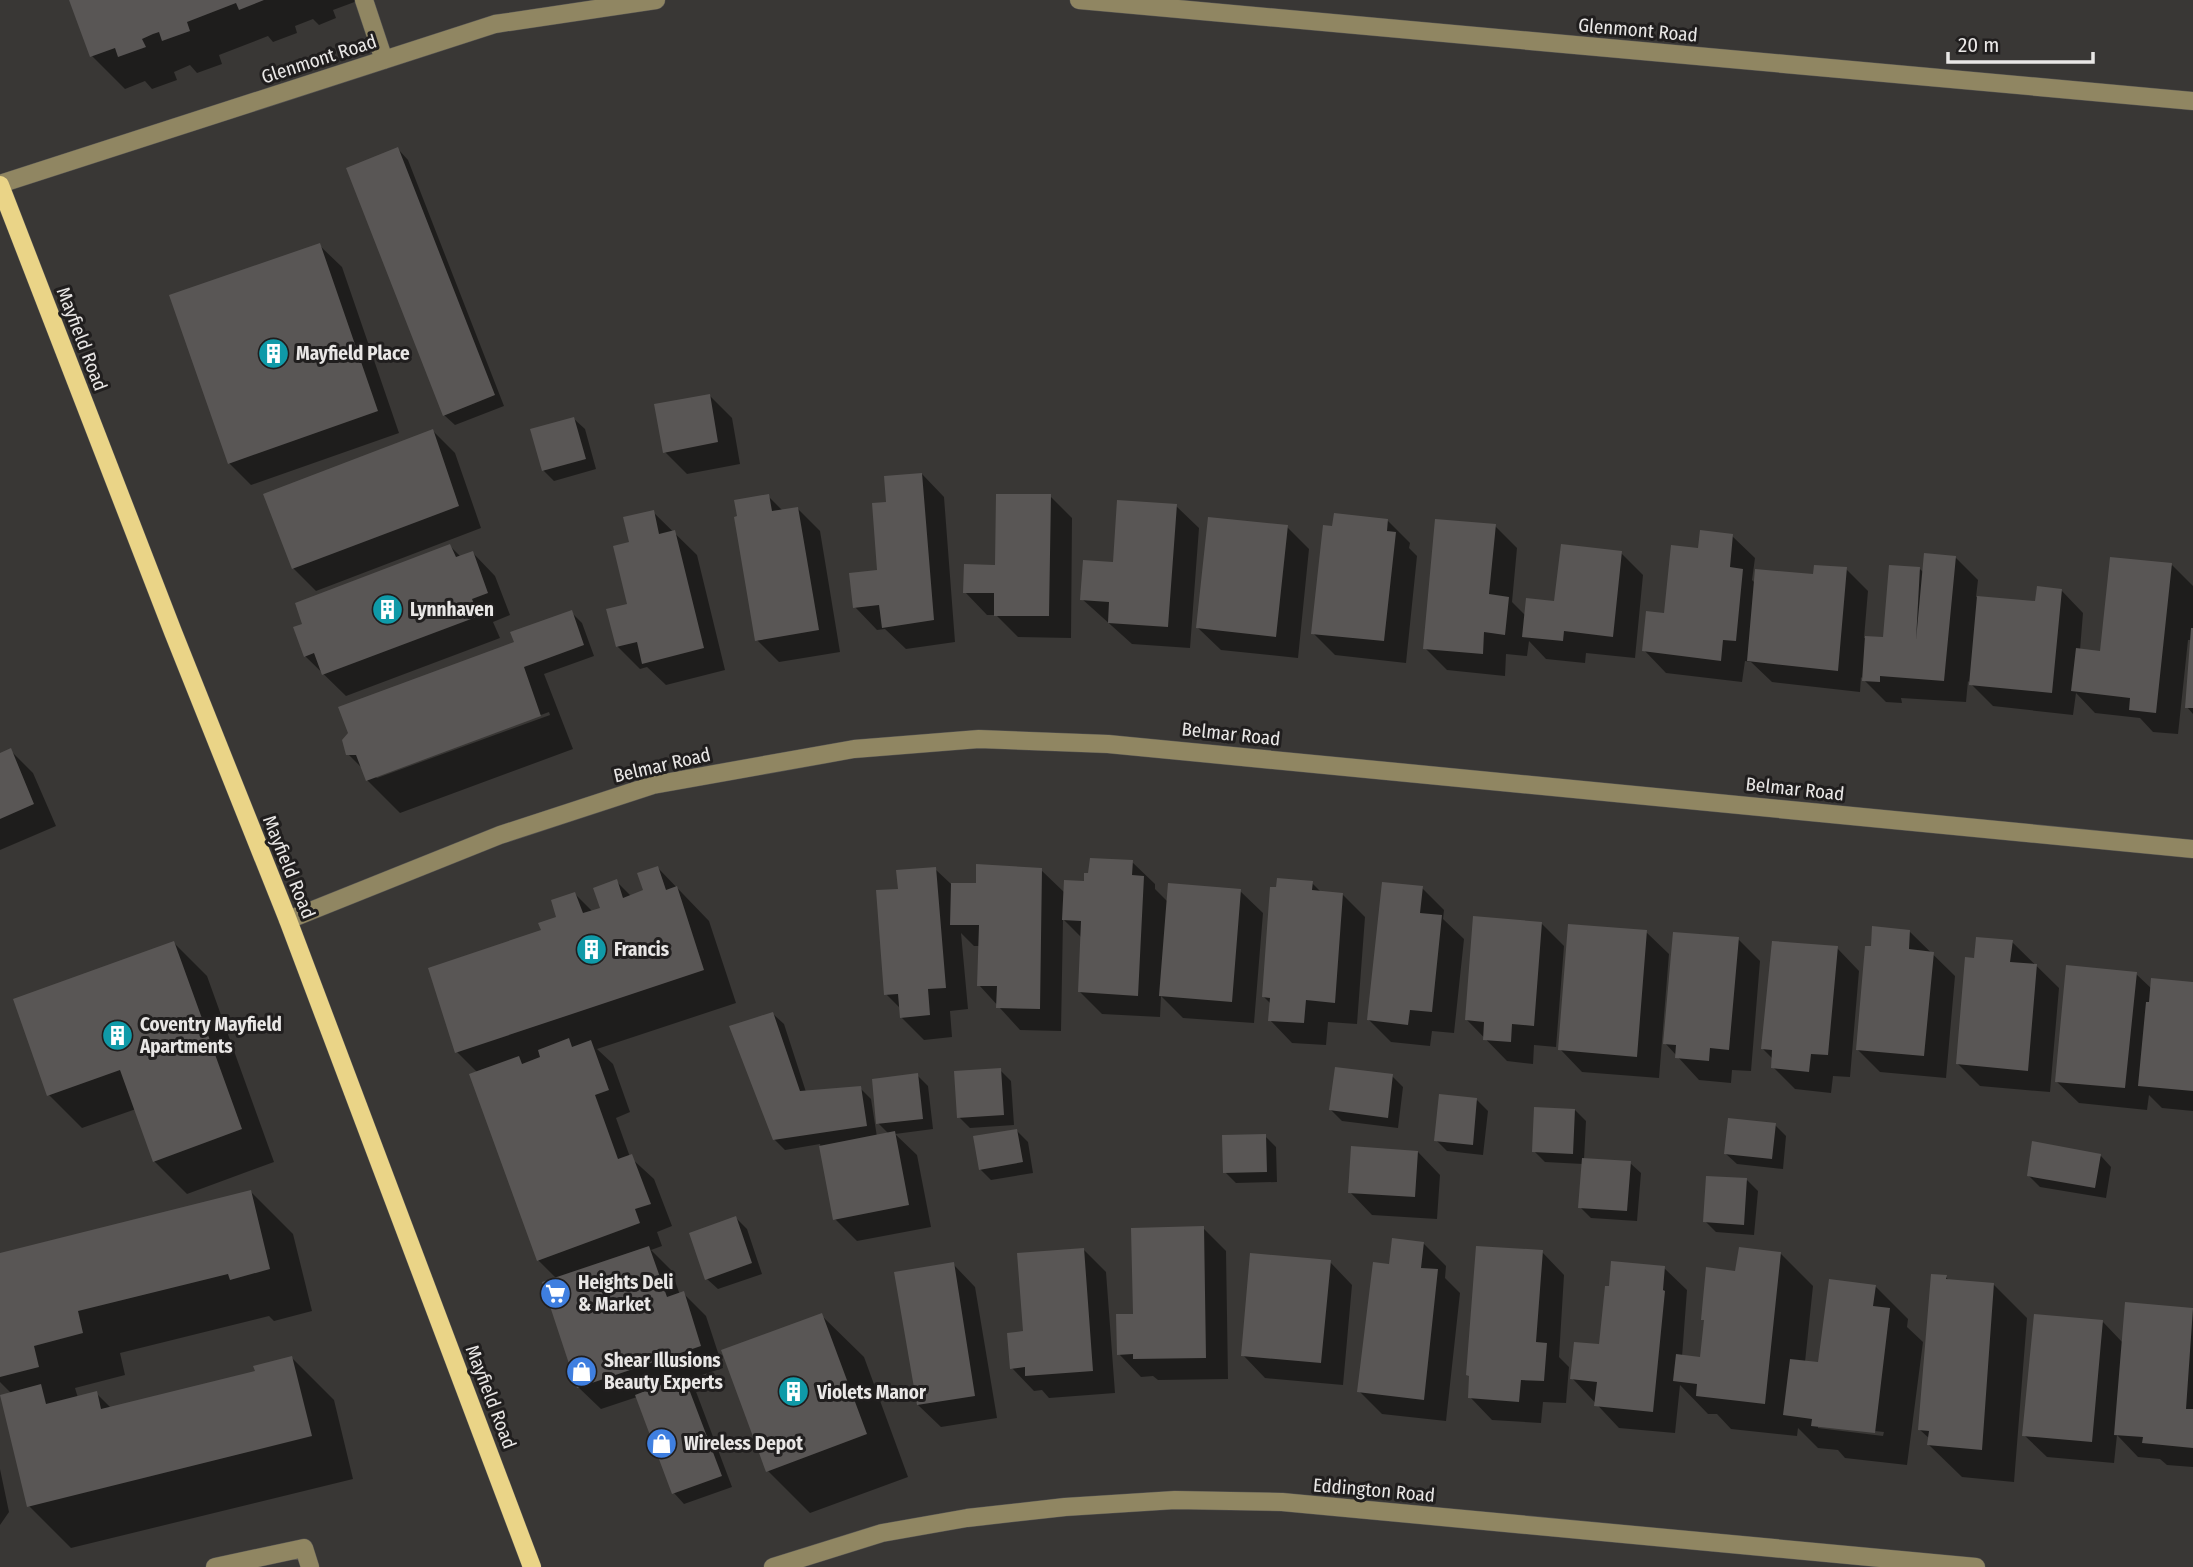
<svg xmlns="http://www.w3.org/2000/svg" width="2193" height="1567" viewBox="0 0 2193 1567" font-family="'Fira Sans Condensed',sans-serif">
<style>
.shadow{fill:#0007;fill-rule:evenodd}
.building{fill:#595655}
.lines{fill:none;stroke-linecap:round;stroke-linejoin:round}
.minor-casing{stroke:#555351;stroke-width:19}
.major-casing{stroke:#555351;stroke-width:19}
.minor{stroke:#908662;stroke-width:18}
.major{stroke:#ead487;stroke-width:18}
.labels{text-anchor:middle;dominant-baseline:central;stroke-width:6;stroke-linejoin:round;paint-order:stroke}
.street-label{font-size:19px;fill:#e9e7e6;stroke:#201e1e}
.poi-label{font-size:19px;font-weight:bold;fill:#e9e7e6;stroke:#201e1e;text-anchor:start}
</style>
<rect width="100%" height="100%" fill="#393735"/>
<path class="shadow" d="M71 0H360L333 10 336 18 319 25 313 19 295 26 297 33 273 42 268 36 219 55 222 64 197 73 190 65 174 72 177 80 152 89 145 81 125 89 92 56Z
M398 149 408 160 504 406 455 425 444 415Z
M319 245 342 267 399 433 251 485 229 463Z
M709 395 732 418 740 464 687 474 665 452Z
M574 419 585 429 596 469 554 481 543 470Z
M433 431 455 453 481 528 316 591 293 568Z
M922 474 944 497 955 642 906 649 885 629 877 630 855 607 879 572 888 503Z
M768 496 783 511 797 508 820 531 840 652 779 662 757 640Z
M1050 496 1072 518 1071 638 1018 637 996 615H987L965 592 997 566Z
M1176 506 1199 528 1190 648 1132 644 1082 599 1114 563Z
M653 512 697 555 725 670 666 685 647 667 640 669 617 646Z
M1387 520 1410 543 1409 548 1417 556 1406 663 1335 655 1313 633 1334 527Z
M1495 526 1517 548 1512 602 1526 616 1556 603 1621 553 1643 575 1635 658 1586 653 1585 663 1546 659 1529 641 1527 656 1506 654 1505 676 1447 670 1425 648Z
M1287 527 1309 549 1298 658 1221 650 1198 628Z
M1732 536 1755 558 1752 580 1756 584 1846 569 1868 591 1864 638 1885 639 1920 569 1924 573 1956 558 1978 580 1976 597 2037 603 2061 590 2083 613 2080 650 2101 653 2172 565 2193 586V714L2187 707 2191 640H2188L2178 734 2153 732 2140 718 2095 713 2076 693 2073 715 1993 706 1968 681 1966 702 1901 698 1902 703 1886 702 1861 677 1860 692 1772 682 1751 662 1745 661 1742 682 1666 673 1644 650 1665 615 1700 550Z
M450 546 461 557 473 553 495 576 510 615 493 622 500 638 346 696 305 656Z
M571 612 582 623 594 656 544 674 573 749 400 813 367 780 363 769 348 754 516 643ZM549 712 550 715 377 778 374 776Z
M11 751 33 773 56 826 0 850V755Z
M1132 862 1155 884V889L1168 902 1240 891 1263 913 1254 1023 1183 1018 1161 996 1160 1017 1102 1014 1080 992 1082 938 1063 919 1061 1031 1020 1030 979 985 980 946H974L961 933 968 1009 950 1011 952 1037 924 1040 901 1017V1009L886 994 900 890 935 869 951 884 977 885 1041 870 1065 893Z
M658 868 709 921 736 1003 597 1049 613 1064 630 1112 616 1118 630 1157 654 1179 672 1226 657 1232 662 1246 651 1250 671 1270 680 1295 683 1293 706 1316 723 1368 687 1380 695 1389 732 1487 684 1504 674 1493 637 1397 601 1409 578 1387 557 1279 538 1260 478 1073 457 1052 543 931 558 918 575 894 593 912 602 909 616 881 631 896 645 892Z
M1312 883 1322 893 1342 894 1365 917 1357 1024 1328 1022 1326 1045 1292 1043 1270 1020 1271 1004 1263 996Z
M1422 888 1444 910 1443 919 1464 939 1454 1033 1432 1031 1430 1046 1391 1042 1369 1020Z
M1541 923 1564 946 1556 1047 1534 1045 1533 1064 1507 1061 1467 1020Z
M1909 931 1955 976 1946 1078 1880 1072 1858 1050Z
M1646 932 1669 954 1659 1078 1582 1072 1560 1049Z
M1738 939 1760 961 1751 1071 1732 1070 1731 1083 1699 1080 1665 1043Z
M2012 942 2059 988 2050 1092 1980 1086 1958 1064 1976 960Z
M174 943 207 976 274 1162 187 1194 154 1161 136 1109 82 1128 49 1095 15 1000Z
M1837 948 1859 971 1850 1077 1833 1076 1831 1093 1795 1089 1773 1067V1059L1763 1049Z
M2136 974 2152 989 2193 984V1111L2162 1108 2149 1095 2147 1110 2079 1103 2056 1081Z
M773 1014 784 1024 806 1092 860 1088 871 1099 877 1137 889 1134 878 1123 917 1075 928 1086 933 1129 895 1134 917 1155 931 1227 857 1241 835 1219 820 1144 785 1150 774 1139Z
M1000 1070 1011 1081 1014 1125 970 1128 959 1117Z
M1392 1076 1403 1087 1398 1128 1342 1121 1331 1110Z
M1477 1100 1488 1111 1483 1155 1447 1151 1436 1140Z
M1575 1110 1586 1121 1584 1159 1630 1163 1641 1173 1637 1221 1591 1218 1580 1207 1583 1164 1545 1162 1534 1151Z
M1775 1125 1786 1136 1783 1169 1737 1164 1726 1154Z
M1017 1131 1028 1142 1033 1173 991 1180 980 1169Z
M1265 1136 1276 1147 1277 1182 1236 1183 1225 1172Z
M1418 1152 1440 1175 1437 1219 1372 1215 1350 1192Z
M2101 1156 2111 1167 2106 1198 2040 1187 2029 1176Z
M1747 1180 1758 1191 1754 1235 1716 1232 1705 1221Z
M251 1192 293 1234 312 1311 274 1321 269 1316 120 1353 125 1375 75 1388 78 1398 96 1393 112 1409 257 1373 292 1358 334 1400 353 1479 71 1548 29 1506 11 1393 0 1382V1255Z
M736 1218 747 1229 762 1274 718 1289 707 1279Z
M1203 1228 1226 1251 1228 1379 1158 1380 1153 1376 1141 1377 1119 1354 1134 1316Z
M1423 1243 1446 1266 1445 1278 1460 1293 1446 1421 1382 1414 1359 1391 1390 1266Z
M1084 1250 1106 1272 1115 1393 1049 1398 1042 1390 1034 1391 1012 1368 1025 1333Z
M1542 1252 1564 1275 1559 1357 1569 1367 1566 1403 1543 1402 1541 1423 1492 1420 1470 1397Z
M1780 1253 1813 1286 1805 1362 1820 1364 1875 1286 1908 1319 1907 1327 1923 1342 1907 1465 1845 1458 1838 1450 1818 1448 1798 1428 1797 1436 1731 1429 1717 1414H1708L1680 1385 1675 1433 1619 1428 1572 1378 1664 1268 1687 1290 1682 1357 1702 1359 1706 1322 1703 1319 1737 1273ZM1818 1425 1884 1432 1883 1436 1818 1428Z
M1330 1262 1352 1285 1343 1385 1265 1378 1243 1355Z
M953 1264 975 1287 997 1418 941 1427 918 1405Z
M1946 1277 1950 1282 1994 1285 2027 1318 2014 1482 1962 1477 1929 1445 1930 1439 1920 1430Z
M2126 1304 2193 1310V1467L2167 1465 2160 1459 2138 1457 2117 1435 2114 1463 2047 1457 2024 1435 2103 1322 2123 1343Z
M821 1315 864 1357 908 1477 810 1513 768 1471Z
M0 1469 9 1512 0 1525Z"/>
<path class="building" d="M69 0H264L239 10 236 3 187 22 190 31 162 41 159 32 153 34 142 39 146 47 118 57 115 48 90 57Z
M398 147 495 395 443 416 346 168Z
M320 243 378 411 228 464 169 295Z
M710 394 718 442 663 453 654 404Z
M574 417 586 459 542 471 530 429Z
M433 429 459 506 292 569 263 494Z
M922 473 934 620 882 628 879 605 853 608 849 573 877 570 872 503 886 502 884 476Z
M769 494 772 511 798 507 819 630 755 641 734 517 737 516 734 500Z
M996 494H1051L1049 616H994V593H963L964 564 995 565Z
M1117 500 1177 504 1168 627 1108 623 1109 602 1080 600 1083 560 1113 562Z
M654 510 659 534 675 530 704 648 642 664 637 642 616 647 606 609 627 604 613 546 629 542 623 517Z
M1334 513 1388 519 1387 531 1396 532 1384 641 1311 634 1323 525 1332 526Z
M1208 517 1288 525 1276 637 1196 628Z
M1435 519 1496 524 1489 594 1509 597 1505 635 1484 632 1483 654 1423 649Z
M1700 530 1733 534 1730 567 1743 569 1736 641 1723 640 1721 661 1642 651 1646 611 1664 613 1671 545 1698 548Z
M450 544 456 557 473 551 488 593 472 599 479 616 322 675 314 653 304 657 293 627 302 624 295 603Z
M1561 544 1622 551 1613 637 1564 631 1563 641 1522 637 1526 598 1554 601Z
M1924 553 1956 556 1944 681 1880 676V682L1862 681 1865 636 1883 637 1889 565 1920 567 1916 640Z
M2110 557 2172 563 2156 713 2129 710 2130 698 2071 691 2076 648 2100 651Z
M1814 565 1847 567 1838 671 1747 661 1755 569 1813 574Z
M2037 586 2062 589 2052 693 1969 685 1977 596 2035 601Z
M572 610 584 645 524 667 541 716 366 781 356 755H346L342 740 348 733 338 707 514 642 510 632Z
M2191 628H2193V708H2185Z
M11 748 34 804 0 819V753Z
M1090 858 1133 860 1132 875 1144 876 1138 996 1078 992 1081 921 1062 920 1064 880 1084 881V873H1088Z
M976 864 1042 868 1040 1009 996 1008 997 986H977L979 925H950L951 883H976Z
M658 866 666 890 677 886 704 970 455 1053 428 968 541 930 538 923 556 917 551 900 575 892 583 913 600 908 593 888 617 879 623 898 643 890 637 873Z
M936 867 946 988 928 989 930 1015 900 1018 898 994 884 995 876 890 898 889 896 870Z
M1277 878 1313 881 1312 890 1343 893 1335 1003 1306 1000 1304 1023 1268 1021 1270 998 1262 997 1270 887H1276Z
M1382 882 1423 886 1420 913 1442 915 1432 1012 1410 1010 1408 1025 1367 1020Z
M1168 883 1241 889 1232 1002 1159 996Z
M1473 916 1542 922 1534 1026 1512 1024 1511 1042 1483 1040 1484 1022 1465 1020Z
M1568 924 1647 930 1637 1057 1558 1050Z
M1872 926 1910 930 1909 949 1934 952 1924 1056 1856 1050 1865 946H1871Z
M1673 932 1739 937 1729 1050 1710 1048 1709 1061 1675 1058 1676 1045 1663 1044Z
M1976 937 2013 940 2010 962 2037 964 2028 1071 1956 1064 1965 957 1974 958Z
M174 941 242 1129 153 1162 120 1070 47 1096 13 999Z
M1772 941 1838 946 1828 1055 1811 1054 1809 1072 1771 1068 1772 1050 1761 1049Z
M2066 965 2137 972 2125 1088 2055 1082Z
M2151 978 2193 982V1091L2138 1086 2146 1002H2149Z
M773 1012 800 1091 861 1086 867 1126 773 1140 729 1026Z
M569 1038 572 1047 591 1040 609 1090 595 1095 618 1159 632 1154 651 1204 635 1209 640 1223 537 1261 469 1074 519 1056 522 1064 540 1057 538 1050Z
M1335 1067 1393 1074 1388 1118 1329 1110Z
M1001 1068 1004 1115 957 1118 954 1071Z
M918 1073 923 1119 876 1124 872 1079Z
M1439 1094 1477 1098 1473 1145 1434 1141Z
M1534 1107 1575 1109 1573 1154 1532 1152Z
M1728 1118 1776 1123 1772 1159 1724 1154Z
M1017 1129 1023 1162 979 1170 973 1136Z
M895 1131 909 1205 833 1220 819 1146Z
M1266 1134 1267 1172 1223 1173 1222 1135Z
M2032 1141 2101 1154 2095 1188 2027 1176Z
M1351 1146 1418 1151 1415 1197 1348 1193Z
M1582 1158 1631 1161 1627 1211 1578 1208Z
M1706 1176 1747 1178 1744 1225 1703 1222Z
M251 1190 270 1269 230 1280 228 1274 78 1311 83 1333 34 1346 39 1367 0 1377V1253Z
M736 1216 752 1263 705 1280 689 1233Z
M1204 1226 1206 1358 1133 1359V1354L1117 1355 1116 1314H1133L1131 1228Z
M1392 1238 1424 1242 1421 1268 1438 1269 1424 1400 1357 1392 1373 1262 1389 1264Z
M649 1246 667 1297 684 1291 701 1346 577 1388 542 1282Z
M1476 1246 1543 1250 1536 1342 1547 1343 1544 1381 1521 1380 1519 1402 1468 1398 1469 1376 1466 1375Z
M1739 1247 1781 1252 1765 1404 1696 1396 1697 1384 1673 1381 1676 1354 1700 1357 1704 1320H1701L1706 1267 1735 1271Z
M1084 1248 1093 1371 1025 1376V1367L1010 1369 1007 1333 1023 1331 1017 1253Z
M1250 1253 1331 1260 1321 1363 1241 1356Z
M1611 1261 1665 1266 1663 1290 1665 1291 1653 1412 1594 1406 1597 1382 1570 1379 1574 1342 1599 1344 1605 1286H1609Z
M954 1262 975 1396 917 1405 894 1272Z
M1931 1274 1947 1275 1946 1279 1994 1283 1982 1450 1927 1445 1929 1431 1918 1430Z
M1829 1279 1876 1285 1873 1306 1890 1308 1875 1433 1811 1426 1812 1419 1783 1415 1790 1359 1818 1362Z
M2125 1302 2193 1308 2186 1409H2193V1448L2142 1443 2143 1437 2114 1435Z
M822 1313 867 1434 766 1472 721 1350Z
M2034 1314 2103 1320 2092 1442 2022 1436Z
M292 1356 312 1436 27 1507 0 1395 41 1384 46 1404 97 1391 101 1409 255 1371 253 1366Z
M684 1376 722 1476 672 1494 635 1395Z"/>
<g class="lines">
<defs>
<path id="minor" d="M364 0 384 60
M1079 0 2193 101
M0 184 495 24 656 0
M288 920 500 835 653 785 854 749 979 739 1108 744 2193 849
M215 1567 304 1548 310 1567
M773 1567 882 1533 967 1518 1065 1507 1175 1500 1282 1502 1976 1567"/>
<path id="major" d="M0 185 173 632 288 920 532 1567"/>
</defs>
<use href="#minor" class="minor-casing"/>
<use href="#major" class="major-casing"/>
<use href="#minor" class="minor"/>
<use href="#major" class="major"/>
</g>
<defs>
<symbol id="building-disc" viewBox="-11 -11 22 22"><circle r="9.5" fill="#0f9aa8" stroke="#201e1e"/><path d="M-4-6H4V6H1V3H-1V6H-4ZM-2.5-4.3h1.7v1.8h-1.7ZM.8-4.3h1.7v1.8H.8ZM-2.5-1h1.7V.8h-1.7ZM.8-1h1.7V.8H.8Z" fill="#fff"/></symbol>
<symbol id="supermarket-disc" viewBox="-11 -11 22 22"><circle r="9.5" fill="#3f7fe0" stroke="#201e1e"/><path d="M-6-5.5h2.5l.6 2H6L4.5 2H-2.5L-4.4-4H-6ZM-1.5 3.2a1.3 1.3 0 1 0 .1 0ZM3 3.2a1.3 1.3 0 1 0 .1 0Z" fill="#fff"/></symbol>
<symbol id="shop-disc" viewBox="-11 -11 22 22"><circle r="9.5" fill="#3f7fe0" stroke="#201e1e"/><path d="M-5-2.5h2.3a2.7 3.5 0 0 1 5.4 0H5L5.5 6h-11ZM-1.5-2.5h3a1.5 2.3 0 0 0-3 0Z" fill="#fff"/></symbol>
</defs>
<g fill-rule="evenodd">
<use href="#building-disc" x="256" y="336" width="35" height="35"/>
<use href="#building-disc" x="370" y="592" width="35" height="35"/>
<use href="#building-disc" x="574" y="932" width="35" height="35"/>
<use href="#building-disc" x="100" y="1018" width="35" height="35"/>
<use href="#supermarket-disc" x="538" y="1276" width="35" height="35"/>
<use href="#shop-disc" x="564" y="1354" width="35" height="35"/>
<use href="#building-disc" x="776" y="1374" width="35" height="35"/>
<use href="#shop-disc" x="644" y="1426" width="35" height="35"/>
</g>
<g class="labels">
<g class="street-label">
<text transform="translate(1638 30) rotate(5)">Glenmont Road</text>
<text transform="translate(319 59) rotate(-18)">Glenmont Road</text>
<text transform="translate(82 339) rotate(69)">Mayfield Road</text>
<text transform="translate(1231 734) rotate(6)">Belmar Road</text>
<text transform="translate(662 765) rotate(-13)">Belmar Road</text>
<text transform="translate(1795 789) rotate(6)">Belmar Road</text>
<text transform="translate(289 867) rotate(68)">Mayfield Road</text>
<text transform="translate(491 1397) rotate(69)">Mayfield Road</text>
<text transform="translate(1374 1490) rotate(5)">Eddington Road</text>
</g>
<g class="poi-label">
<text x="296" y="353">Mayfield Place</text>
<text x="410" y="609">Lynnhaven</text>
<text x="614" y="949">Francis</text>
<text x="140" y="1024">Coventry Mayfield<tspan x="140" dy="22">Apartments</tspan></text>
<text x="578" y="1282">Heights Deli<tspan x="578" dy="22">&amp; Market</tspan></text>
<text x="604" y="1360">Shear Illusions<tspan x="604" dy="22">Beauty Experts</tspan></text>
<text x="817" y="1392">Violets Manor</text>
<text x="684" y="1443">Wireless Depot</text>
</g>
</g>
<path d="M1948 52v10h145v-10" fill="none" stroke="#e9e7e6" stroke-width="3.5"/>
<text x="1958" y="52" font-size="21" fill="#e9e7e6" stroke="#201e1e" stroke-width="5" paint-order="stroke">20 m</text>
</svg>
